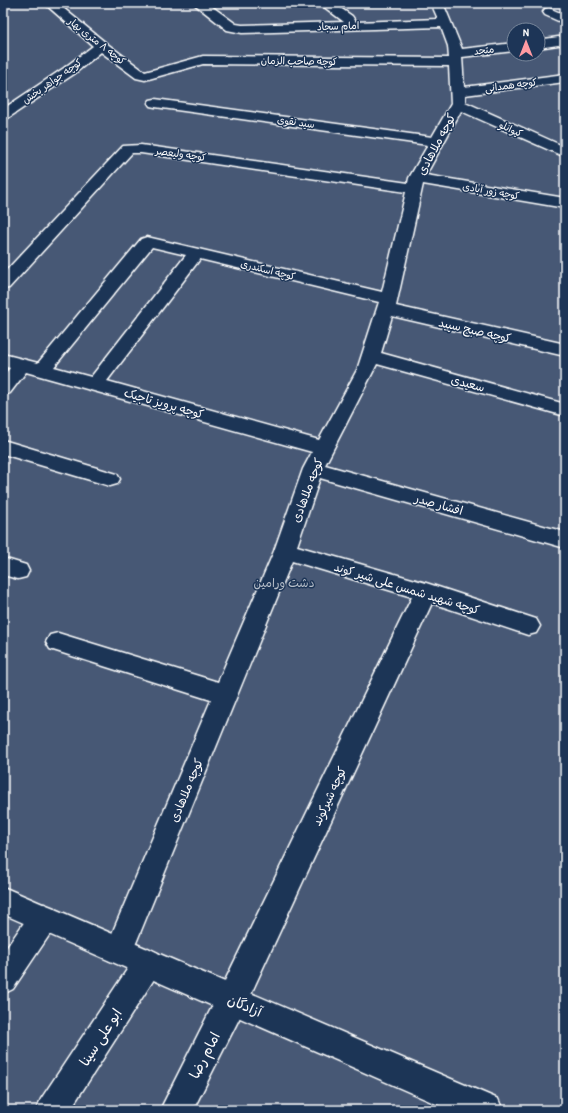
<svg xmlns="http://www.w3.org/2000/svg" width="568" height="1113" viewBox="0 0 568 1113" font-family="'Patrick Hand','Playpen Sans Arabic',sans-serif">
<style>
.green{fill:#465975;stroke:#a2acba;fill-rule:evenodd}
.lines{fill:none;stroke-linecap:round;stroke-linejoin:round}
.street-casing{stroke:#fff;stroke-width:3}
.secondary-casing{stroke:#fff;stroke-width:3}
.street{fill:#1d3557;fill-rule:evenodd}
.secondary{fill:#1d3557;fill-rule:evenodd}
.labels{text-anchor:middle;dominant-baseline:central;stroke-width:3;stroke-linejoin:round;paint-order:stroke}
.far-street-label{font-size:10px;fill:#fff;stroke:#1d3557}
.street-label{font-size:12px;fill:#fff;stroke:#1d3557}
.park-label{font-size:12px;fill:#b5bdc8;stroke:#1d3557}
.near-street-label{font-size:14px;fill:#fff;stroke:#1d3557}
</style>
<rect width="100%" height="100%" fill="#2a4161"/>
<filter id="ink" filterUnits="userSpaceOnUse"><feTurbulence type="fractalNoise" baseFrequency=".025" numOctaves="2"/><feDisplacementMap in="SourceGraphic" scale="8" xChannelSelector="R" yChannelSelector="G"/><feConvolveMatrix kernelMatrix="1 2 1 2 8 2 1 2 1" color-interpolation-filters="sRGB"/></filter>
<g filter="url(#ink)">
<path class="green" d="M3 3H565V1110H3ZM514 30H538V54H514Z"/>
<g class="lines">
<defs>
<path id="street" d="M44 3H57L106 43 145 72 203 56 449 58 448 46 441 27 242 33 227 30 193 3H207L236 24 242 25 344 22 319 3H333L352 16 356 22 438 19 431 3H443L462 49 514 43V51L462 57 464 87 565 74V82L465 95V102L565 147V157L461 111 426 175 565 198V208L423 184 396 306 565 344V356L392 316 381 353 565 404V416L377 364 325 465 565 532V548L320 478 297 546 426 583 536 619 540 626 536 633 528 635 432 603 243 1011 193 1110H160L221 989 412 597 292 561 129 960 119 964 109 960 105 950 211 700 50 649 46 642 50 635 58 633 218 682 274 551 303 469 312 452 26 372 10 393 3 395V376L10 368 3 366V354L38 363 141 239 147 237 382 292 406 192 141 153H132L9 288 3 289V274L123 146 141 145 408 183 409 178 428 145 155 107 150 106 148 103 150 100 155 99 432 137 451 104 449 66 203 64 145 80 136 78 101 52 74 74 8 118 3 119V109L64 68 93 46ZM152 247 186 255 91 377 54 367ZM200 259 379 302 357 370 319 440 107 381Z
M549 8 565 15V24L545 15 543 12 545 9Z
M565 36V44L538 48V40Z
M3 440 117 474 120 479 117 484 110 486 3 454Z
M3 558 26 565 29 571 26 577 18 579 3 575Z
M44 904 54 908 58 918 54 928 13 989 3 994V953L34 908Z
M148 948 158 953 163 963 158 973 70 1110H36L41 1099 138 953Z"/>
<path id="secondary" d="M3 887 498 1099 503 1110H450L3 914Z"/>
</defs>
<use href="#street" class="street-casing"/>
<use href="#secondary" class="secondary-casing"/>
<use href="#street" class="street"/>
<use href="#secondary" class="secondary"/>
</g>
</g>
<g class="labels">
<g class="far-street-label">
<text transform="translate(338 26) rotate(-2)">امام سجاد</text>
<text transform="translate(97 41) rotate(38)">کوچه ۸ متری بهار</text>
<text transform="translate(484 50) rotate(-7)">متحد</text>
<text transform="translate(299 61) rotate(1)">کوچه صاحب الزمان</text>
<text transform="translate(52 81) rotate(-35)">کوچه جواهر بخش</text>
<text transform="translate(511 85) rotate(-7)">کوچه همدانی</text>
<text transform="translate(296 122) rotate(8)">سید نقوی</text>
<text transform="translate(511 129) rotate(25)">کیوانلو</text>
<text transform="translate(181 154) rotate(8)">کوچه ولیعصر</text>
<text transform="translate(491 191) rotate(10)">کوچه زور آبادی</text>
<text transform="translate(268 270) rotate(14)">کوچه اسکندری</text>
</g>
<g class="street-label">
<text transform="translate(436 144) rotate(-62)">کوچه ملاهادی</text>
<text transform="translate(475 330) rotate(13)">کوچه صبح سپید</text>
<text transform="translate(468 383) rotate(15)">سعیدی</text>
<text transform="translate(164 403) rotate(16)">کوچه پرویز تاجیک</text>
<text transform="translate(307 490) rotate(-69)">کوچه ملاهادی</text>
<text transform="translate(439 504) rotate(16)">افشار صدر</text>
<text transform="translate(407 588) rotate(17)">کوچه شهید شمس علی شیر کوند</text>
<text transform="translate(186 790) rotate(-67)">کوچه ملاهادی</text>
<text transform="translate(329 796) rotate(-65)">کوچه شیرکوند</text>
</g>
<g class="park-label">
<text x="284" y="582">دشت ورامین</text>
</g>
<g class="near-street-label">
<text transform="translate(245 1005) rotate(23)">آزادگان</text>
<text transform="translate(100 1037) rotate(-57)">ابو علی سینا</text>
<text transform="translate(204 1055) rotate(-63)">امام رضا</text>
</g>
</g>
<rect width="568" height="1113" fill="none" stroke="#1d3557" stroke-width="16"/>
<rect x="8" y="8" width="552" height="1097" fill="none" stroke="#fff" stroke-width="1.5" filter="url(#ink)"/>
<g transform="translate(526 42)"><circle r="19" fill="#1d3557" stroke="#77869a"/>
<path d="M0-3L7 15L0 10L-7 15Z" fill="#ff9aa2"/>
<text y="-6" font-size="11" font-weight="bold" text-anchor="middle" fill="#ffffff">N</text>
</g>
</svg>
